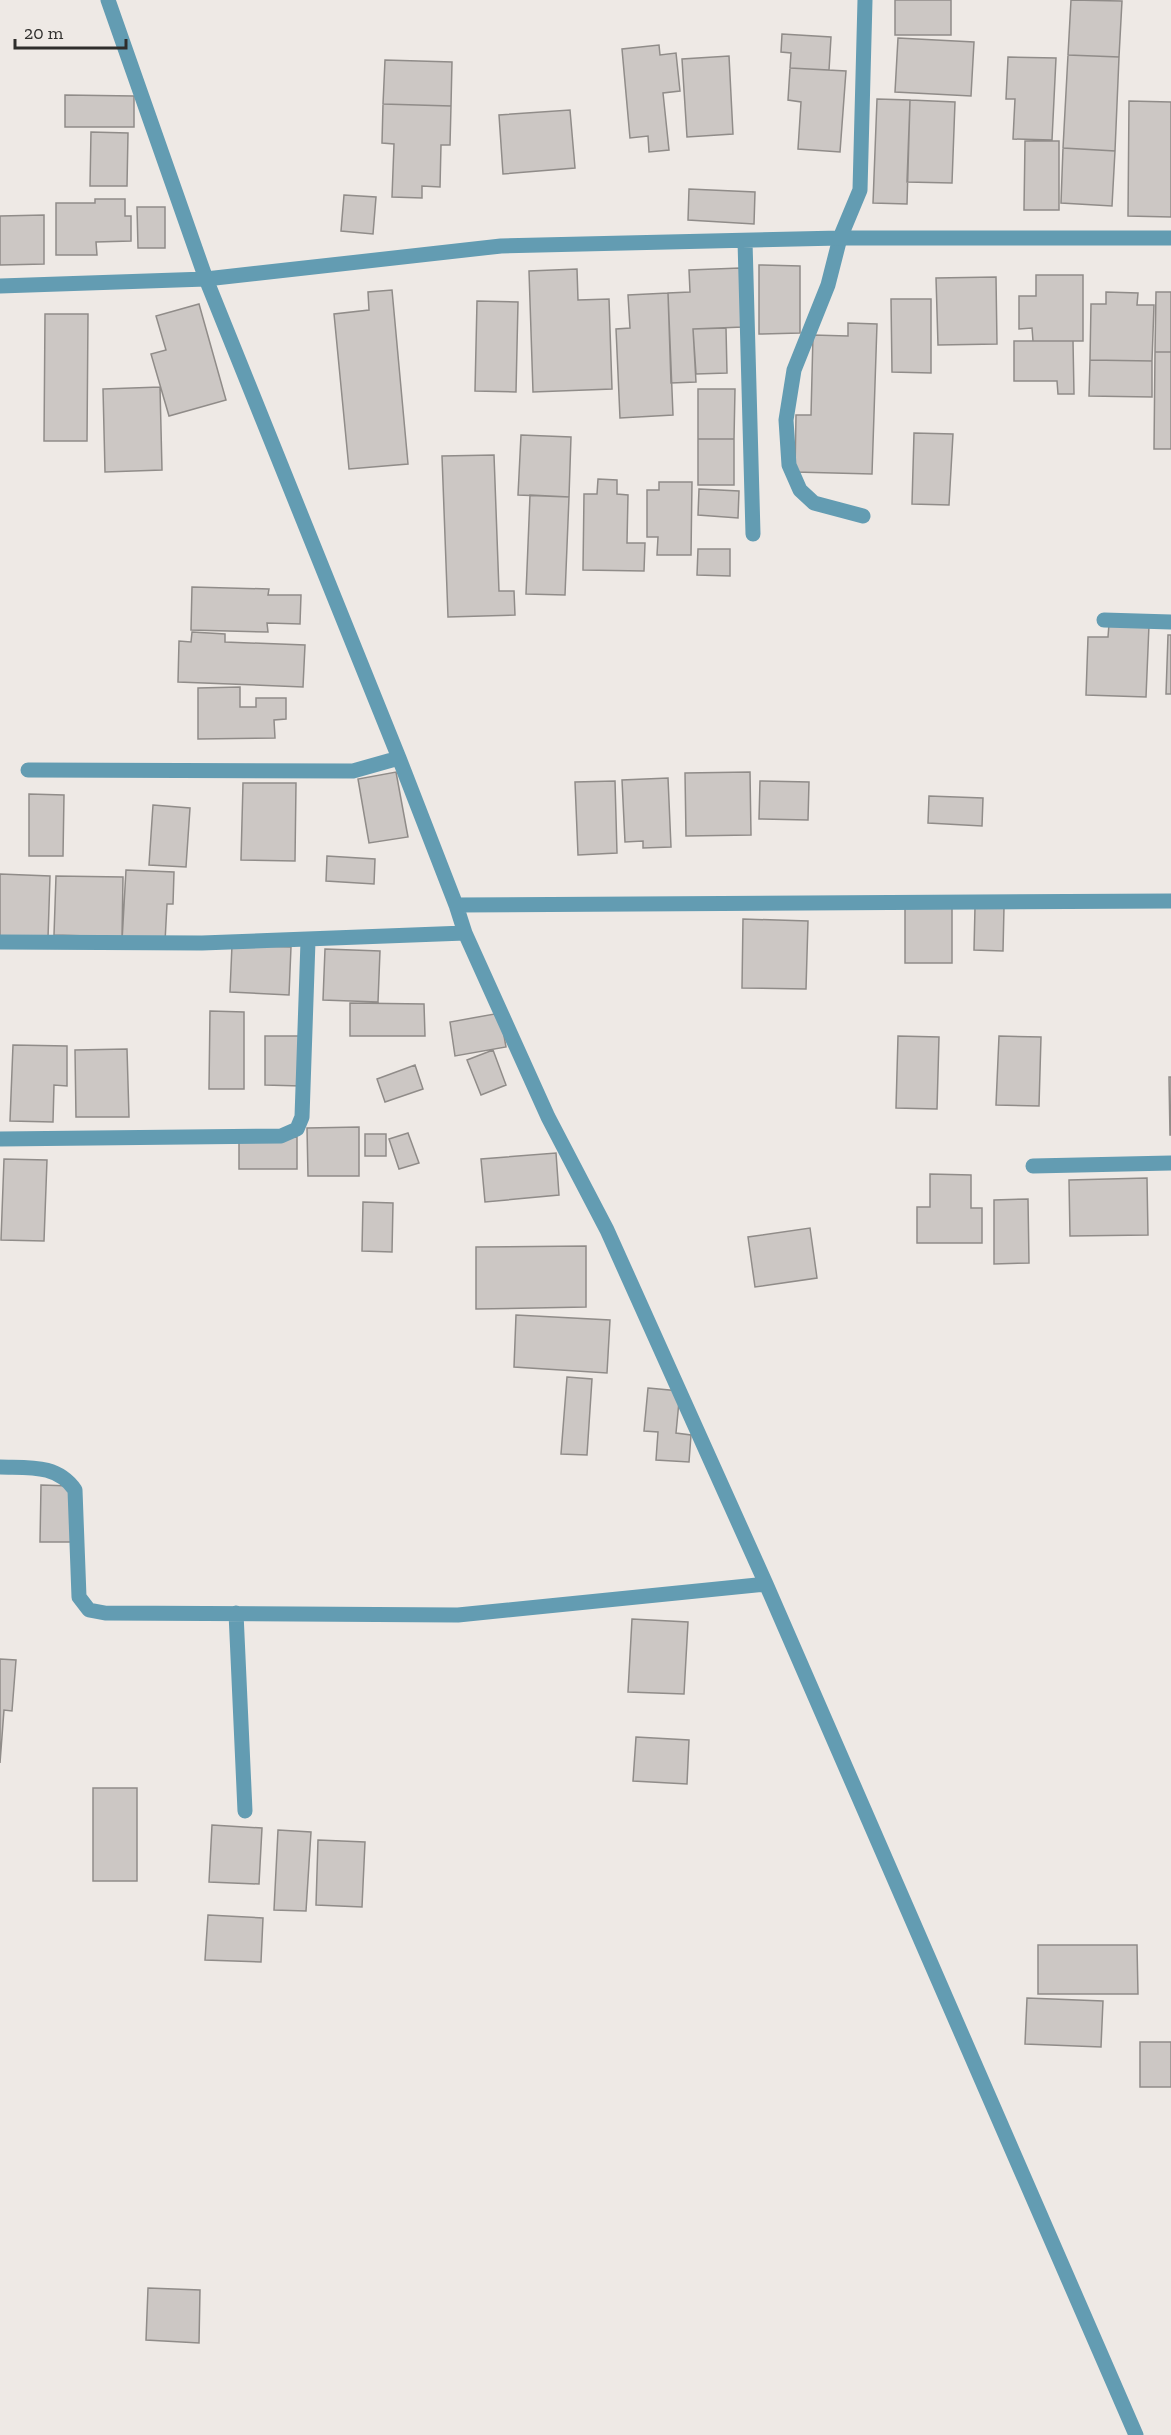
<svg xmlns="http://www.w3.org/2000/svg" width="1171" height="2435" viewBox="0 0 1171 2435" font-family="'Zilla Slab',serif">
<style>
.building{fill:#ccc7c4;stroke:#908c89;stroke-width:1.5}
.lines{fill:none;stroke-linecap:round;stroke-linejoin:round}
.service{stroke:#639cb2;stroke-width:15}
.minor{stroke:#639cb2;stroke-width:15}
</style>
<rect width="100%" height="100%" fill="#eee9e5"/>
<path class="building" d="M895 0H951V35H895Z
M1071 0 1122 1 1119 57 1068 55Z
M782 34 831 37 829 70 790 68 791 53 781 52Z
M898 38 974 42 971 96 895 92Z
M659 45 660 55 676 53 680 91 663 93 669 150 649 152 648 136 630 138 622 49Z
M1068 55 1119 57 1115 151 1063 148Z
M729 56 733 134 687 137 682 59Z
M1008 57 1056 58 1052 140 1013 139 1015 99H1006Z
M385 60 452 62 451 106 383 104Z
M790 68 846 71 840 152 798 149 801 102 788 100Z
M65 95 134 96V127H65Z
M877 99 910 100 907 204 873 203Z
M910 100 955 102 952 183 907 182Z
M1129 101 1171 102V217L1128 216Z
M383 104 451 106 450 145H441L440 187 422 186V198L392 197 394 144 382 143Z
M570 110 575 168 503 174 499 115Z
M91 132 128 133 127 186H90Z
M1025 141H1059V210H1024Z
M1063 148 1115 151 1112 206 1061 203Z
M689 189 755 192 754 224 688 220Z
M344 195 376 197 373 234 341 231Z
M95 199H125V216H131V241L96 242 97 255H56V203H95Z
M137 207H165V248H138Z
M44 215V264L0 265V216Z
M759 265 800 266V333L759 334Z
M740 268 743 327 693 329 696 382 671 383 668 293 690 292 689 270Z
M577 269 578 300 609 299 612 389 533 392 529 271Z
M1036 275H1083V341H1033L1032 328 1019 329V296H1036Z
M996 277 997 344 938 345 936 278Z
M392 290 408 464 349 469 334 314 369 310 368 292Z
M1106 292 1138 293 1137 305H1154L1152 361 1090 360 1091 304H1106Z
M1156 292H1171V352H1155Z
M668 293 673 415 620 418 616 329 630 328 628 295Z
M891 299H931V373L892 372Z
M477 301 518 302 516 392 475 391Z
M199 304 226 400 169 416 151 354 166 350 156 316Z
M45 314H88L87 441H44Z
M848 323 877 324 872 474 795 472 796 415H811L813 335 848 336Z
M726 328 727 373 696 374 693 329Z
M1014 341H1073L1074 394H1058L1057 381H1014Z
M1155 352H1171V449H1154Z
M1090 360 1152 361V397L1089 396Z
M160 387 162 470 105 472 103 389Z
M698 389H735L734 439H698Z
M914 433 953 434 949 505 912 504Z
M521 435 571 437 569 497 518 495Z
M698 439H734V485H698Z
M494 455 499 591H514L515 615 448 617 442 456Z
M598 479 617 480V494L628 495 627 543H645L644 571 583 570 584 494H597Z
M659 482H692L691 555H657L658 537H647V490H659Z
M699 489 739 491 738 518 698 515Z
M530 495 569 497 565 595 526 594Z
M698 549H730V576L697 575Z
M192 587 269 589 268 595H301L300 624 267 623 268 632 191 630Z
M1109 624 1149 625 1146 697 1086 695 1088 637H1108Z
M192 632 225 634V642L305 645 303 687 178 682 179 641 191 642Z
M1168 635H1171V694H1166Z
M240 687V707H256V698H286V719L274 720 275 738 198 739V688Z
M396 772 408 837 369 843 358 779Z
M750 772 751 835 686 836 685 773Z
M668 778 671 847 643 848V841L625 842 622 780Z
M615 781 617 853 578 855 575 782Z
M760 781 809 782 808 820 759 819Z
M243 783H296L295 861 241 860Z
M29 794 64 795 63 856H29Z
M929 796 983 798 982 826 928 823Z
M153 805 190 808 186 867 149 865Z
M327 856 375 859 374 884 326 881Z
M126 870 174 872 173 904H167L165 942 122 941Z
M0 874 50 876 48 938 0 936Z
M56 876 123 877 122 937 54 935Z
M905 905H952V963H905Z
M975 907H1004L1003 951 974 950Z
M743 919 808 921 806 989 742 988Z
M232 945 291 947 289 995 230 992Z
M325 949 380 951 378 1002 323 1000Z
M350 1003 424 1004 425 1036H350Z
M210 1011 244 1012V1089H209Z
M500 1013 506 1047 455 1056 450 1022Z
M265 1036H301V1086L265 1085Z
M898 1036 939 1037 937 1109 896 1108Z
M999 1036 1041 1037 1039 1106 996 1105Z
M13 1045 67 1046V1086L54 1085 53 1122 10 1121Z
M127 1049 129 1117H76L75 1050Z
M493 1050 506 1085 481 1095 467 1060Z
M415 1065 423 1089 385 1102 377 1079Z
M1169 1077H1171V1135H1170Z
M359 1127V1176H308L307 1128Z
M408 1133 419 1163 399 1169 389 1139Z
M365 1134H386V1156H365Z
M297 1137V1169H239V1138Z
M556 1153 559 1195 485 1202 481 1159Z
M4 1159 47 1160 44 1241 1 1240Z
M930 1174 971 1175V1208H982V1243H917V1207H930Z
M1147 1178 1148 1235 1070 1236 1069 1180Z
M1028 1199 1029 1263 994 1264V1200Z
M363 1202 393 1203 392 1252 362 1251Z
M810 1228 817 1278 755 1287 748 1237Z
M586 1246V1307L476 1309V1247Z
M516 1315 610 1320 607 1373 514 1367Z
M567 1377 592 1379 587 1455 561 1454Z
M648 1388 680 1391 676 1433 691 1435 689 1462 656 1460 658 1432 644 1431Z
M41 1485 72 1486 71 1542H40Z
M632 1619 688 1622 684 1694 628 1692Z
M0 1659 16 1660 12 1711 4 1710 0 1763Z
M636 1737 689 1740 687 1784 633 1781Z
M93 1788H137V1881H93Z
M212 1825 262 1828 259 1884 209 1882Z
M278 1830 311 1832 306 1911 274 1910Z
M318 1840 365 1842 362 1907 316 1905Z
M208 1915 263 1918 261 1962 205 1960Z
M1038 1945H1137L1138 1994H1038Z
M1027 1998 1103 2001 1101 2047 1025 2044Z
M1140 2042H1171V2087H1140Z
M148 2288 200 2290 199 2343 146 2340Z"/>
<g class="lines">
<path class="service" d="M840 238 828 285 794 370 786 420 789 465 800 490 814 503 863 516"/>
<path class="minor" d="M108 0 206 279 399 758 456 905 465 933 548 1117 607 1230 766 1584 1136 2435
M840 238 860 190 865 0
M745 241 753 534
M0 286 206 279 501 246 840 238H1171
M1104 620 1171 622
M28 770 353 771 399 758
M456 905 1171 901
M0 942 202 943 465 933
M0 1139 281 1136 297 1129 302 1117 308 941
M1033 1166 1171 1163
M0 1467C29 1468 57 1464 75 1490L79 1597 89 1610 105 1613 458 1615 766 1584
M236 1613 245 1811"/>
</g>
<path d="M15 39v9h111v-9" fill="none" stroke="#2f2e2c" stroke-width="3"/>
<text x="24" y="39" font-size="18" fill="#2f2e2c" stroke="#eee9e5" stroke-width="4.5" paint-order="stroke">20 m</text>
</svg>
